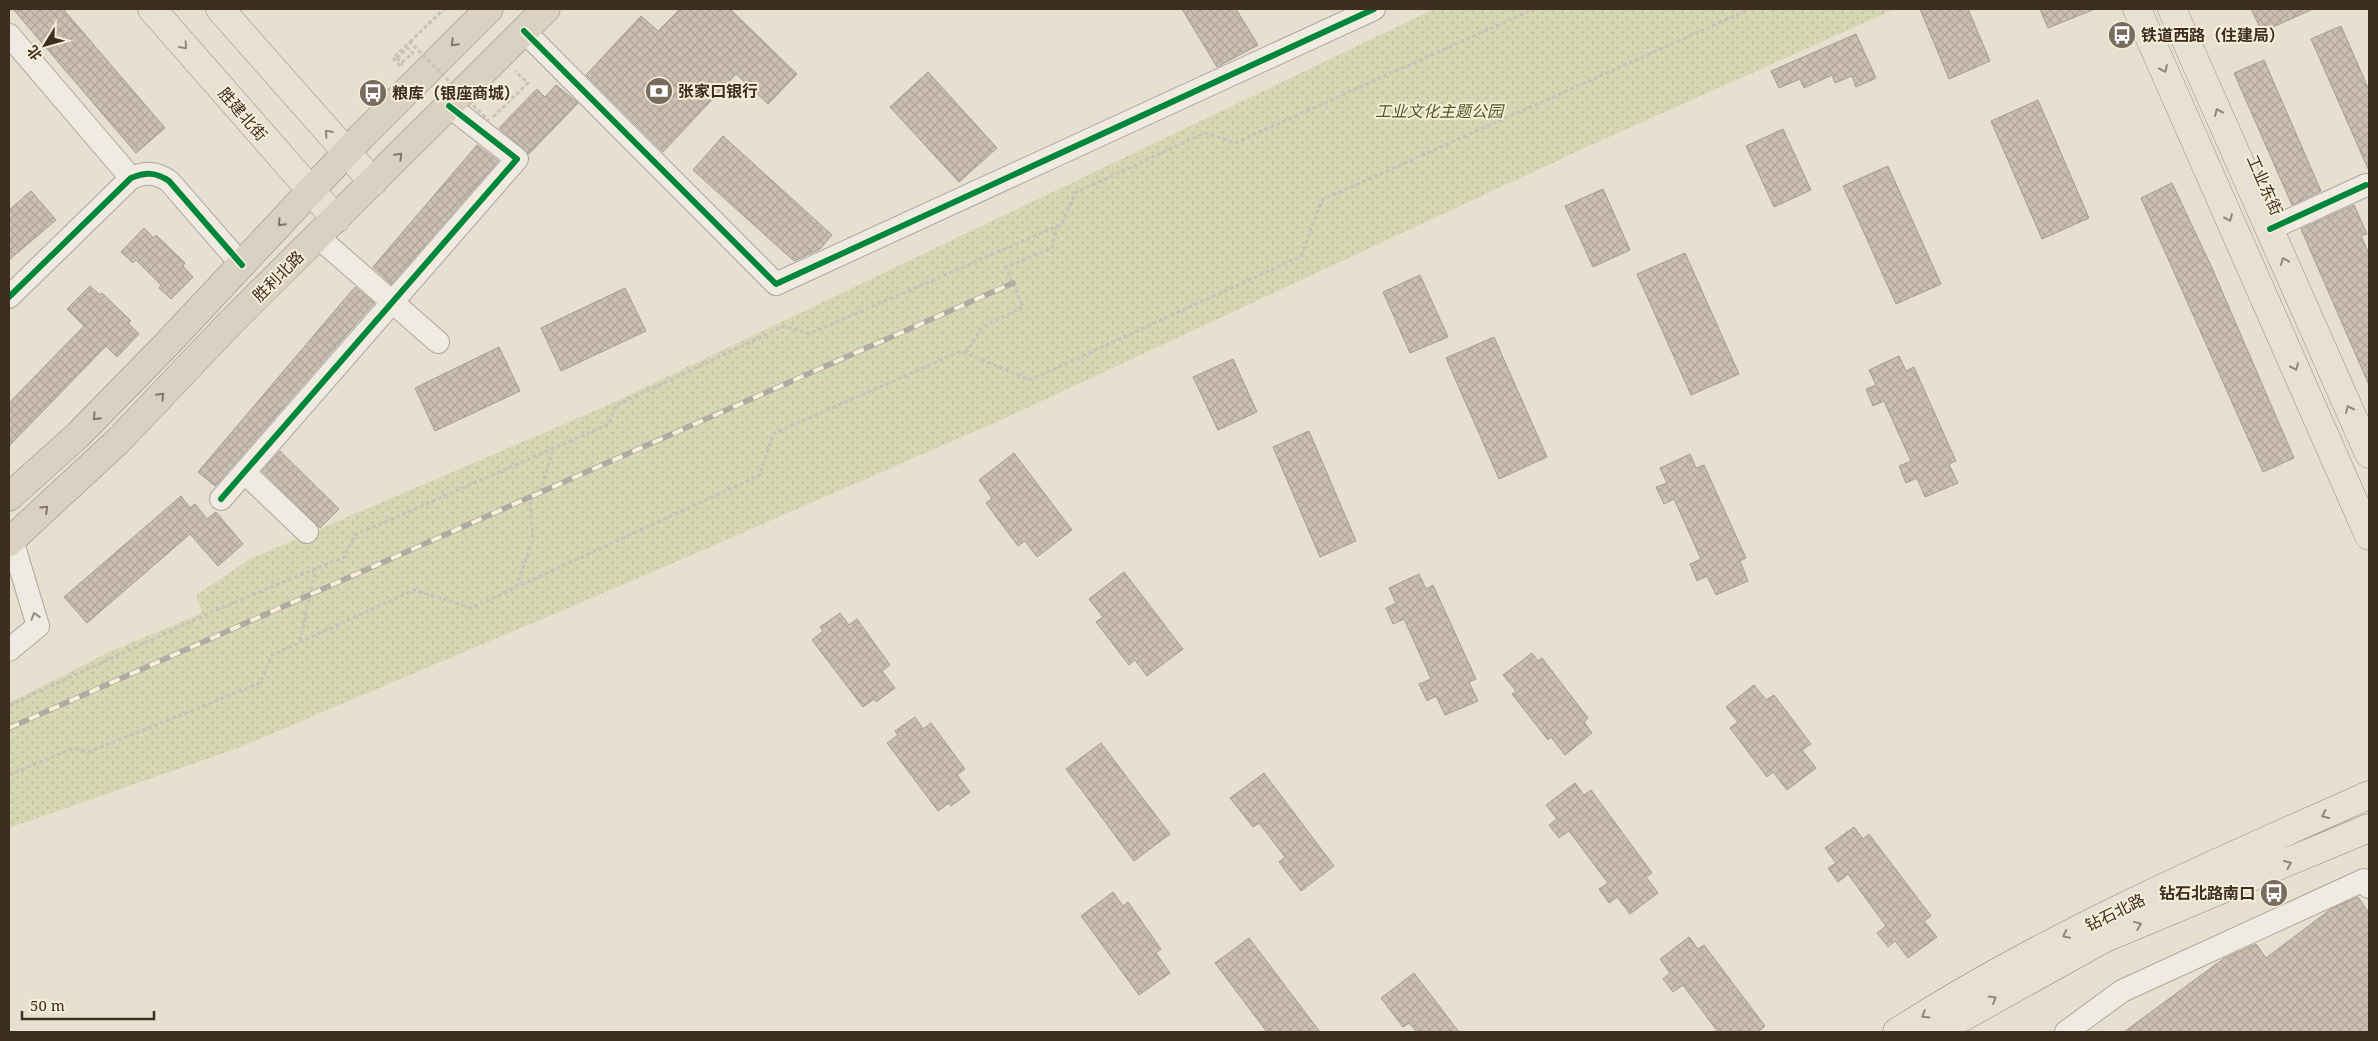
<svg xmlns="http://www.w3.org/2000/svg" width="2378" height="1041" viewBox="0 0 2378 1041" font-family="'Noto Serif','Noto Sans SC',serif">
<style>
.park{fill:url(#park-dots)}
.building{fill:url(#building-cross-hatch);stroke:#a89c90}
.lines{fill:none;stroke-linecap:round;stroke-linejoin:round}
.minor-casing{stroke:#ada599;stroke-width:24}
.major-casing{stroke:#928b80;stroke-width:29}
.highway-casing{stroke:#928b80;stroke-width:29}
.path{stroke:#c8c2b9;stroke-width:3;stroke-dasharray:4 2.5;stroke-linecap:butt}
.minor{stroke:#efebe3;stroke-width:22}
.major{stroke:#e6e1d4;stroke-width:28}
.highway{stroke:#dad1c2;stroke-width:28}
.rail-casing{stroke:#afaaa2;stroke-width:5.5}
.rail{stroke:#f7eed8;stroke-width:4;stroke-dasharray:11;stroke-linecap:butt}
.path-bridge{stroke:#c8c2b9;stroke-width:3;stroke-dasharray:4 2.5;stroke-linecap:butt}
.cycleway-casing{stroke:#f7eed8;stroke-width:9}
.cycleway{stroke:#00873e;stroke-width:6}
.oneway{stroke:#847769}
.oneway2{stroke:#92887a}
.oneway3{stroke:#968c82}
.labels{text-anchor:middle;dominant-baseline:central;stroke-width:4;stroke-linejoin:round;paint-order:stroke}
.poi-label{font-size:16px;font-weight:bold;fill:#3d2e20;stroke:#f7eed8;text-anchor:start}
.park-label{font-size:16px;font-style:italic;fill:#4d5a26;stroke:#f7eed8}
.street-label{font-size:16px;fill:#3d2e20;stroke:#f7eed8}
</style>
<defs>
<pattern id="park-dots" width="8" height="8" patternUnits="userSpaceOnUse" patternTransform="scale(1.25)"><rect width="8" height="8" fill="#d6d7b3"/><path d="M2 2h.1M6 6h.1" fill="none" stroke="#b9b99a" stroke-width="1.8" stroke-linecap="round"/></pattern>
<pattern id="building-cross-hatch" width="8" height="8" patternUnits="userSpaceOnUse" patternTransform="scale(1.25)"><rect width="8" height="8" fill="#cbbfb2"/><path d="M0 0l8 8M0 8l8-8" fill="none" stroke="#afa499"/></pattern>
</defs>
<rect width="100%" height="100%" fill="#e7e0d1"/>
<path class="park" d="M1434 9H1895L1589 146 1003 419 655 571 238 748 9 828V703L109 652 202 613 196 595 252 558 606 406Z"/>
<path class="building" d="M13 9H63L165 128 136 153Z
M680 9H730L797 74 768 104 736 74 663 152 586 75 641 16 658 31Z
M1182 9H1236L1258 45 1217 67Z
M1920 9H1968L1990 61 1949 79Z
M2040 9H2095L2048 28Z
M2251 9H2313L2262 32Z
M2341 26 2369 90V171L2311 39Z
M1856 34 1876 78 1856 87 1852 76 1835 83 1832 75 1804 88 1800 79 1779 88 1771 71Z
M2264 60 2321 191 2292 205 2234 73Z
M928 72 997 148 959 182 890 107Z
M556 85 578 103 529 154 499 128 537 89 545 97Z
M2038 100 2089 218 2042 239 1991 121Z
M1783 129 1811 190 1774 207 1746 146Z
M723 136 832 235 820 249 794 261 693 170Z
M477 145 498 161 391 284 373 267Z
M1888 166 1941 284 1896 304 1843 186Z
M2172 183 2212 268 2294 458 2263 472 2141 198Z
M1603 189 1630 250 1593 267 1565 206Z
M31 191 56 220 9 260V210Z
M2354 205 2367 234 2361 236 2369 254V385L2301 229Z
M144 228 154 238 156 235 185 263 183 266 193 277 171 299 159 288 161 285 136 260 133 263 121 252Z
M1685 253 1739 374 1691 395 1637 274Z
M1420 275 1448 337 1410 353 1383 292Z
M90 286 100 295 102 293 131 321 128 323 139 334 117 357 106 346 9 446V403L84 326 67 309Z
M355 287 374 303 215 486 198 472Z
M625 288 646 331 561 371 541 328Z
M1494 337 1547 457 1499 479 1446 358Z
M499 347 520 391 435 431 415 388Z
M1899 356 1906 371 1914 367 1956 461 1949 464 1958 483 1925 497 1917 478 1906 483 1899 466 1911 461 1884 401 1873 406 1866 389 1876 385 1869 370Z
M1233 359 1257 412 1218 430 1193 377Z
M1309 431 1356 541 1320 557 1273 447Z
M280 451 339 509 320 528 262 471Z
M1014 453 1072 530 1037 557 1025 541 1018 546 986 503 992 498 979 480Z
M1690 454 1696 468 1704 465 1746 558 1740 561 1748 581 1716 595 1707 576 1697 581 1690 564 1701 559 1674 499 1664 504 1656 487 1667 483 1660 468Z
M181 496 190 508 195 504 207 519 216 512 243 544 218 566 190 534 87 623 64 597Z
M1124 572 1183 649 1147 676 1135 660 1129 665 1096 622 1103 617 1089 599Z
M1419 574 1426 589 1433 585 1476 679 1469 682 1478 701 1445 715 1436 696 1427 701 1419 684 1431 679 1404 619 1393 624 1386 608 1396 603 1389 588Z
M840 613 849 625 857 619 890 665 882 671 895 688 876 702 874 699 863 707 812 640 823 631 820 627Z
M1532 653 1538 661 1542 658 1588 718 1584 722 1592 733 1565 755 1551 737 1548 740 1512 694 1516 691 1503 675Z
M1754 685 1766 700 1774 695 1811 744 1802 750 1816 768 1787 790 1773 772 1767 777 1730 728 1738 722 1726 707Z
M915 717 923 729 931 723 965 769 957 775 970 792 951 806 949 803 938 811 887 743 898 735 895 731Z
M1101 743 1170 834 1134 861 1066 769Z
M1264 773 1334 866 1301 891 1279 862 1285 857 1259 823 1253 827 1230 798Z
M1575 783 1584 795 1591 790 1652 873 1646 877 1658 893 1630 914 1617 897 1609 903 1599 889 1608 883 1569 831 1559 838 1549 825 1557 819 1546 805Z
M1854 827 1863 839 1869 834 1931 916 1924 921 1937 937 1908 958 1895 941 1888 947 1877 933 1886 926 1848 874 1838 882 1828 868 1836 863 1825 848Z
M1113 892 1123 906 1128 902 1161 949 1156 953 1170 973 1139 995 1081 916Z
M2358 897 2369 913V1032H2124L2223 959 2256 944 2266 958 2331 909Z
M1689 937 1698 949 1704 945 1765 1026 1758 1032H1718L1683 985 1673 992 1663 979 1670 973 1660 959Z
M1249 938 1320 1032H1267L1215 963Z
M1414 973 1459 1032H1417L1409 1023 1403 1027 1381 998Z"/>
<g class="lines">
<defs>
<path id="minor" d="M524 31 776 284 1374 9
M9 35 131 178
M2270 229 2366 185
M318 237 438 342
M9 297 131 178C146 172 156 172 169 181L242 265
M244 472 307 532
M221 499 517 159 449 106
M9 650 38 626 12 540
M2066 1032 2122 991 2364 880 2369 887"/>
<path id="major" d="M152 9 336 219
M220 9 373 182
M2137 9 2369 536
M2172 9 2369 454
M1897 1032C2045 937 2208 866 2369 795
M1936 1032 2105 938 2369 828"/>
<path id="highway" d="M9 497 78 435 167 344 360 138 489 9
M9 542 118 441 231 322 546 9"/>
</defs>
<use href="#minor" class="minor-casing"/>
<use href="#major" class="major-casing"/>
<use href="#highway" class="highway-casing"/>
<path class="path" d="M1772 9H1778
M410 42 444 9
M397 58 403 65
M493 117 528 83 515 71
M966 353 982 327 1023 307 1006 267 1052 248 1057 226
M516 587 533 540 530 499 539 494 554 448
M300 641 316 568
M9 713 12 704 216 610 344 557 355 535 609 424 615 406 784 326 809 334 1062 224 1075 193 1205 133 1235 143 1534 9
M9 775 74 748 89 752 260 683 272 655 414 590 471 608 760 475 773 434 961 351 1030 380 1301 256 1322 200 1750 9"/>
<use href="#minor" class="minor"/>
<use href="#major" class="major"/>
<use href="#highway" class="highway"/>
<defs>
<path id="rail" d="M9 728 1013 283"/>
</defs>
<use href="#rail" class="rail-casing"/>
<use href="#rail" class="rail"/>
<path class="path-bridge" d="M397 58 408 48 413 53 399 65 393 58 410 42 489 121"/>
<defs>
<path id="cycleway" d="M524 31 776 284 1374 9
M2270 229 2366 185
M9 297 131 178C146 172 156 172 169 181L242 265
M221 499 517 159 449 106"/>
</defs>
<use href="#cycleway" class="cycleway-casing"/>
<use href="#cycleway" class="cycleway"/>
</g>
<defs><path id="oneway-chevron" d="M-2-3.5L2.5 0L-2 3.5" fill="none" stroke-width="1.6" stroke-linecap="round" stroke-linejoin="round" transform="scale(1.25)"/></defs>
<g class="oneway">
<use href="#oneway-chevron" transform="translate(454 43) rotate(135)"/>
<use href="#oneway-chevron" transform="translate(399 156) rotate(-45)"/>
<use href="#oneway-chevron" transform="translate(281 223) rotate(133)"/>
<use href="#oneway-chevron" transform="translate(161 396) rotate(-47)"/>
<use href="#oneway-chevron" transform="translate(96 417) rotate(134)"/>
<use href="#oneway-chevron" transform="translate(45 509) rotate(-43)"/>
</g>
<g class="oneway2">
<use href="#oneway-chevron" transform="translate(184 46) rotate(49)"/>
<use href="#oneway-chevron" transform="translate(2164 69) rotate(66)"/>
<use href="#oneway-chevron" transform="translate(2218 112) rotate(-114)"/>
<use href="#oneway-chevron" transform="translate(328 133) rotate(-131)"/>
<use href="#oneway-chevron" transform="translate(2229 218) rotate(66)"/>
<use href="#oneway-chevron" transform="translate(2284 261) rotate(-114)"/>
<use href="#oneway-chevron" transform="translate(2295 367) rotate(66)"/>
<use href="#oneway-chevron" transform="translate(2349 409) rotate(-114)"/>
<use href="#oneway-chevron" transform="translate(2325 815) rotate(156)"/>
<use href="#oneway-chevron" transform="translate(2288 864) rotate(-23)"/>
<use href="#oneway-chevron" transform="translate(2138 925) rotate(-22)"/>
<use href="#oneway-chevron" transform="translate(2066 935) rotate(154)"/>
<use href="#oneway-chevron" transform="translate(1993 999) rotate(-30)"/>
<use href="#oneway-chevron" transform="translate(1925 1015) rotate(148)"/>
</g>
<use class="oneway3" href="#oneway-chevron" transform="translate(35 616) rotate(-107)"/>
<defs>
<symbol id="bus-disc" viewBox="-11 -11 22 22"><circle r="9.5" fill="#786c5e" stroke="#f7eed8"/><path d="M-5-6H5V4H4V6H2V4H-2V6H-4V4H-5ZM-3.5-4V0h7V-4ZM-3.5 1.2v1.5H-2V1.2ZM2 1.2v1.5H3.5V1.2Z" fill="#fff"/></symbol>
<symbol id="bank-disc" viewBox="-11 -11 22 22"><circle r="9.5" fill="#786c5e" stroke="#f7eed8"/><path d="M-6-4H6V4H-6ZM0-2.3a2.3 2.3 0 1 0 0 4.6a2.3 2.3 0 1 0 0-4.6Z" fill="#fff"/></symbol>
</defs>
<g fill-rule="evenodd">
<use href="#bus-disc" x="2106" y="19" width="32" height="32"/>
<use href="#bank-disc" x="643" y="75" width="32" height="32"/>
<use href="#bus-disc" x="357" y="77" width="32" height="32"/>
<use href="#bus-disc" x="2258" y="877" width="32" height="32"/>
</g>
<g class="labels">
<g class="poi-label">
<text x="2141" y="35">铁道西路（住建局）</text>
<text x="678" y="91">张家口银行</text>
<text x="392" y="93">粮库（银座商城）</text>
<text x="2255" y="893" text-anchor="end">钻石北路南口</text>
</g>
<g class="park-label">
<text x="1439" y="111">工业文化主题公园</text>
</g>
<g class="street-label">
<text transform="translate(243 114) rotate(49)">胜建北街</text>
<text transform="translate(2265 185) rotate(66)">工业东街</text>
<text transform="translate(278 276) rotate(-45)">胜利北路</text>
<text transform="translate(2115 912) rotate(-26)">钻石北路</text>
</g>
</g>
<rect width="2378" height="1041" fill="none" stroke="#3d2e20" stroke-width="20"/>
<g transform="translate(45 45) rotate(233)" stroke="#f7eed8" stroke-width="4" paint-order="stroke">
<path d="M0-4L9 19L0 12L-9 19Z" fill="#3d2e20"/>
<text y="-8" font-size="14" font-weight="bold" text-anchor="middle" fill="#3d2e20">北</text>
</g>
<path d="M22 1011v8h132v-8" fill="none" stroke="#3d2e20" stroke-width="2.5"/>
<text x="30" y="1011" font-size="15" fill="#3d2e20" stroke="#f7eed8" stroke-width="4" paint-order="stroke">50 m</text>
</svg>
